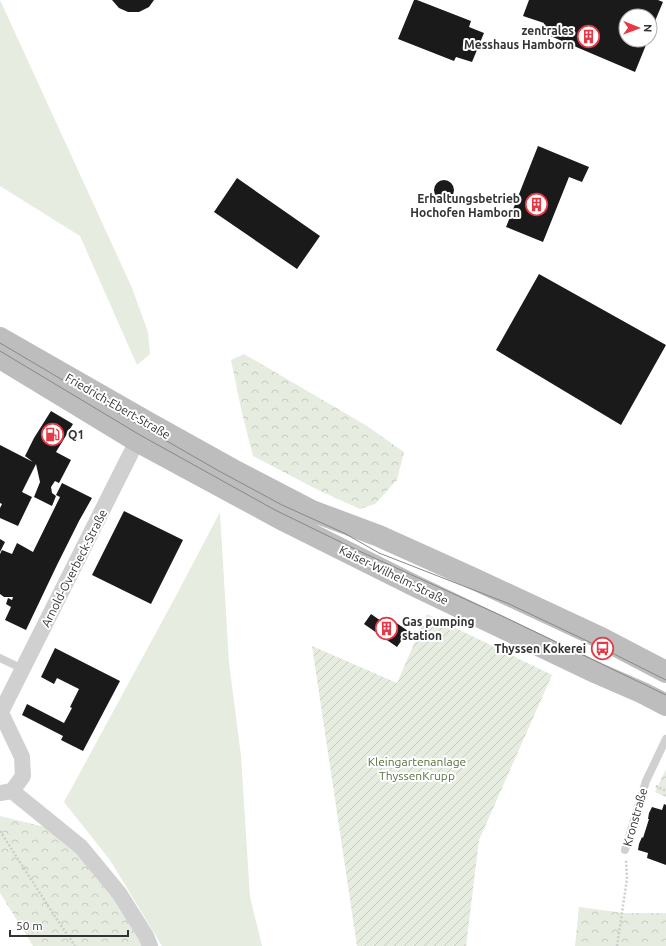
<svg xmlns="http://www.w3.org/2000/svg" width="666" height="946" viewBox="0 0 666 946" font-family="Ubuntu,sans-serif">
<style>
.grass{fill:#e6ecdf}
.forest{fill:url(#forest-crowns)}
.garden{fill:url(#garden-furrows)}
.building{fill:#1a1a1a}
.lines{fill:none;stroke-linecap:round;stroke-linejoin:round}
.path{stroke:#cdcdcd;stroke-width:2.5;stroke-dasharray:2 2;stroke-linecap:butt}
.lane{stroke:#d0d0d0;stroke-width:8}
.street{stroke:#d0d0d0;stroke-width:16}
.secondary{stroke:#bdbdbd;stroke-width:22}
.tram{stroke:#888;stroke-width:1}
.labels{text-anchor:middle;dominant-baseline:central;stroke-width:4;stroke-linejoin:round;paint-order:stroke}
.poi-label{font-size:12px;font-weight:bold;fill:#333;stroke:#fff;text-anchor:end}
.street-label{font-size:12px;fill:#333;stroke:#fff}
.park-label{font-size:12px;fill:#56703f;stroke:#fff}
</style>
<defs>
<pattern id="forest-crowns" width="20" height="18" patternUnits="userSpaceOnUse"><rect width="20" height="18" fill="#e6ecdf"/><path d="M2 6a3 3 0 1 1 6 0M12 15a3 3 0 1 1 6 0" fill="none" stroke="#c6cbc0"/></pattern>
<pattern id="garden-furrows" width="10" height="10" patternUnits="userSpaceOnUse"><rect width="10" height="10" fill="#e6ecdf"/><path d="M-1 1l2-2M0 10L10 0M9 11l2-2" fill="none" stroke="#c6cbc0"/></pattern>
</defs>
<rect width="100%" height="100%" fill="#fff"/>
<path class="grass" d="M0 0 132 288 148 332 150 354 137 365 80 236 0 186Z
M220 512 229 663 241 756 250 897 262 946H162L110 860 64 802 177 594Z"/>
<path class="forest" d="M244 354 367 426 404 452 397 480 375 504 360 509 318 490 253 456 242 413 231 360Z
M666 769V797L655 792Z
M0 816 45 827 81 857 109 892 132 927 143 946H33L0 893Z
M579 907 624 913H666V946H575Z"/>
<path class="garden" d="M427 614 552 675 479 840 466 946H357L312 646 397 683Z"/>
<path class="building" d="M112 0H154L149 7 139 12H128L119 8Z
M414 0H417L471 21 469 27 484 33 472 62 456 57 454 61 398 39Z
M529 0H658L663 2 650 33V16H626V40H648L635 72 541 32 544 23 523 16Z
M538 146 589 167 582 182 569 177 543 242 506 227Z
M237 178 320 236 297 269 214 212Z
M434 190a10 10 0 1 1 20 0a10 10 0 1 1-20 0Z
M539 274 666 345 621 425 496 350Z
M51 411 73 424 56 452 71 460 59 483 55 481 51 487 52 493 56 496 52 506 34 497 40 482 36 464 22 492 32 497 18 526 0 518V508L2 504 0 503V445L33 462 25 456 34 438Z
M62 483 92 498 79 521 57 565 26 630 5 620 11 607 6 604 8 598 12 600 13 597H4L0 594V554L2 550 12 554 17 543 33 552 60 497 56 495Z
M124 511 183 540 151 604 92 575Z
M0 539 5 542 0 552Z
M371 614 384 623 388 617 408 631 397 647 364 624Z
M55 648 120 681 83 751 61 740 63 736 22 715 27 704 64 723 72 708 70 707 79 689 57 678 54 684 41 677Z
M664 804 666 805V865L647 858 648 853 638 850 639 844 642 837 643 838 649 819H648L649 813 652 807 662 810Z"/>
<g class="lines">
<path class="path" d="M656 786 666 791
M0 831 54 915 75 946
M617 946 627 879 626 860"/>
<path class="lane" d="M0 658 23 669
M625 850 646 781 666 739"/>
<path class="street" d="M0 714 141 433
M12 791 81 847 119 893 146 936 150 946
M0 793 12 791 23 776 22 757 1 713"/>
<path class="secondary" d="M0 338 147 422 237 472 312 511 379 536 470 577 601 638 666 672
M0 358 137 441 285 521 413 585 597 673 643 693 666 705"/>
<path class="tram" d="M0 343 144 428 219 471 282 505 344 533 379 553 507 603 602 648 666 680
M0 351 140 435 275 510 359 551 500 615 666 695"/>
</g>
<defs>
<symbol id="building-ring" viewBox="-11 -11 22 22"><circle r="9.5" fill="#fff" stroke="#e63946" stroke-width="1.5"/><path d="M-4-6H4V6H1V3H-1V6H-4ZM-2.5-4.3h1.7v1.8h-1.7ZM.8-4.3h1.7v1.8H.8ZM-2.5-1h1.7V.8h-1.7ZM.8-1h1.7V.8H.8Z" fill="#e63946"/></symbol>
<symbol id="fuel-ring" viewBox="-11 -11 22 22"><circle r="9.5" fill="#fff" stroke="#e63946" stroke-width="1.5"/><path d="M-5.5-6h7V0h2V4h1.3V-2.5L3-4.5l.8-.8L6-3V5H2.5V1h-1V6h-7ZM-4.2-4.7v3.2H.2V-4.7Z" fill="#e63946"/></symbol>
<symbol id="bus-ring" viewBox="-11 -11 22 22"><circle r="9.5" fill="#fff" stroke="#e63946" stroke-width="1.5"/><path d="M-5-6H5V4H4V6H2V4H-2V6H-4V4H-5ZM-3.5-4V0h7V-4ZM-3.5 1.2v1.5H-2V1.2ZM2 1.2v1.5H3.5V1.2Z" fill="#e63946"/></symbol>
</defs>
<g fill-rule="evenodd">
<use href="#building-ring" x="576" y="24" width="25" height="25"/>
<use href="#building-ring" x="524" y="192" width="25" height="25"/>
<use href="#fuel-ring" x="40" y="422" width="25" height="25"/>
<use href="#building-ring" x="374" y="616" width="25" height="25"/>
<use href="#bus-ring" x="590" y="636" width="25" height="25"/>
</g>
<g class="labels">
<g class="poi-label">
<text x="574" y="30">zentrales<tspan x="574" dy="14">Messhaus Hamborn</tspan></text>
<text x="520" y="198">Erhaltungsbetrieb<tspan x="520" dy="14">Hochofen Hamborn</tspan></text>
<text x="68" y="434" text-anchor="start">Q1</text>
<text x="402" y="621" text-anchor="start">Gas pumping<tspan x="402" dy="14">station</tspan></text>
<text x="586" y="648">Thyssen Kokerei</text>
</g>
<g class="street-label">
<text transform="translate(118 406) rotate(30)">Friedrich-Ebert-Straße</text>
<text transform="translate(74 568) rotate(-63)">Arnold-Overbeck-Straße</text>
<text transform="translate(394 575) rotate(26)">Kaiser-Wilhelm-Straße</text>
<text transform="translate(635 817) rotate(-74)">Kronstraße</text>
</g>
<g class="park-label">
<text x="417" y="761">Kleingartenanlage<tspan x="417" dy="14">ThyssenKrupp</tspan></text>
</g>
</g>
<g transform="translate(638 28) rotate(91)"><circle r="19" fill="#ffffff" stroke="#adadad"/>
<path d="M0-3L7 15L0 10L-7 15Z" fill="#e63946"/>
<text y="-6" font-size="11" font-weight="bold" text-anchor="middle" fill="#333333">N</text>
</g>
<path d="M10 930v6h118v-6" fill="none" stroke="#333333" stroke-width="2"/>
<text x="16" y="930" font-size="12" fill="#333333" stroke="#ffffff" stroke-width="3" paint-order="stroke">50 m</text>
</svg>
